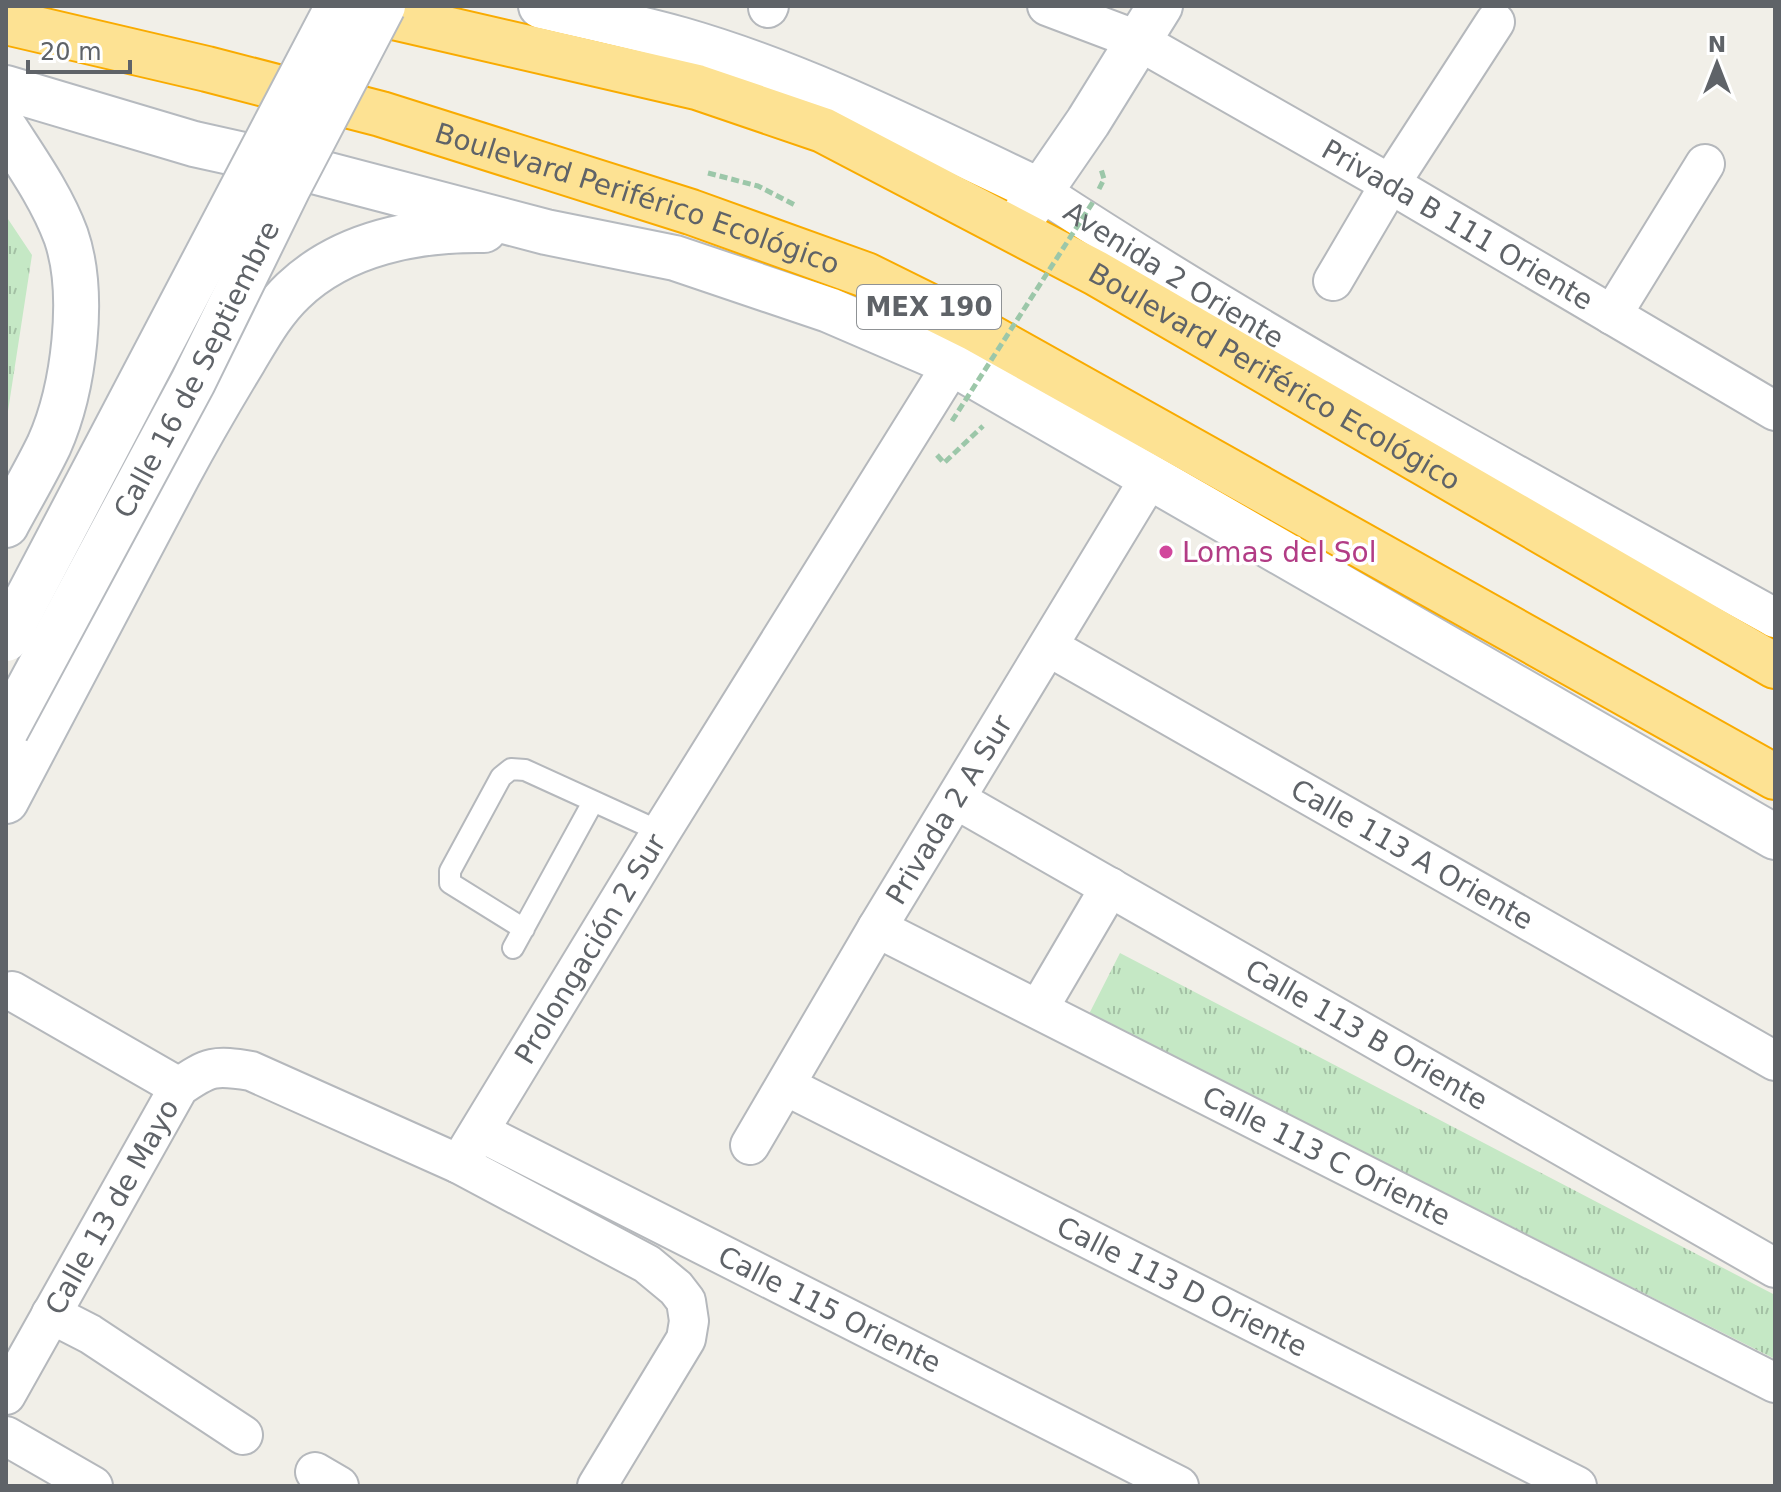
<svg xmlns="http://www.w3.org/2000/svg" width="1781" height="1492" viewBox="0 0 1781 1492" font-family="'DejaVu Sans',sans-serif">
<style>
.park{fill:url(#park-tufts)}
.lines{fill:none;stroke-linecap:round;stroke-linejoin:round}
.lane-casing{stroke:#b5b8bc;stroke-width:24}
.street-casing{stroke:#b5b8bc;stroke-width:42}
.secondary-casing{stroke:#b6babf;stroke-width:48}
.highway-casing{stroke:#f9ab00;stroke-width:48}
.path{stroke:#9cc7a9;stroke-width:5;stroke-dasharray:8 4;stroke-linecap:butt}
.lane{stroke:#fff;stroke-width:20}
.street{stroke:#fff;stroke-width:38}
.secondary{stroke:#fff;stroke-width:44}
.highway{stroke:#fde293;stroke-width:44}
.secondary-bridge-casing{stroke:#b6babf;stroke-width:48;stroke-linecap:butt}
.path-bridge{stroke:#9cc7a9;stroke-width:5;stroke-dasharray:8 4;stroke-linecap:butt}
.secondary-bridge{stroke:#fff;stroke-width:44}
.hotel-dot{fill:#d1479c;stroke:#fff;stroke-width:3}
.labels{text-anchor:middle;dominant-baseline:central;stroke-width:7;stroke-linejoin:round;paint-order:stroke}
.shield{fill:#fff;stroke:#8f9295;stroke-width:2}
.shield-label{font-size:26px;font-weight:bold;fill:#5f6368}
.street-label{font-size:28px;fill:#5f6368;stroke:#fff}
.hotel-label{font-size:28px;fill:#b23c85;stroke:#fff;text-anchor:start}
</style>
<defs>
<pattern id="park-tufts" width="24" height="20" patternUnits="userSpaceOnUse" patternTransform="scale(2)"><rect width="24" height="20" fill="#c5e8c5"/><path d="M3 7l-1-3M5 7V3M7 7l1-3M15 17l-1-3M17 17v-4M19 17l1-3" fill="none" stroke="#a3c0a4"/></pattern>
</defs>
<rect width="100%" height="100%" fill="#f1efe8"/>
<path class="park" d="M6 216 32 255 6 424Z
M1120 953 1775 1295V1359L1089 1014Z"/>
<g class="lines">
<defs>
<path id="lane" d="M524 929 450 883V871L501 777 511 769 525 770 661 832
M513 948 593 802"/>
<g id="street">
<path id="s1" d="M1047 6 1137 40 1390 184 1775 411"/>
<path d="M768 8 769 6"/>
<path id="s2" d="M1040 191C1277 346 1527 481 1775 618"/>
<path d="M1333 281 1390 184 1495 22"/>
<path d="M1612 315 1705 164"/>
<path id="s3" d="M1049 647 1775 1061"/>
<path id="s4" d="M957 800 1775 1268"/>
<path id="s5" d="M877 928 1775 1383"/>
<path d="M12 991 179 1087"/>
<path d="M1039 1008 1110 887"/>
<path id="s6" d="M786 1086 1577 1486"/>
<path id="s7" d="M480 1132 1179 1486"/>
<path id="s8" d="M750 1145 877 928 1151 476"/>
<path id="s9" d="M459 1164 661 832 968 339"/>
<path d="M51 1314 90 1334 243 1435"/>
<path id="s10" d="M6 1395 179 1087C209 1066 215 1065 251 1071L459 1164 647 1264 676 1288 686 1301 689 1321 686 1339 597 1486"/>
<path d="M6 1436 93 1486"/>
<path d="M315 1472 339 1486"/>
</g>
<path id="secondary" d="M541 6C588 17 636 27 682 40 807 76 923 136 1040 191
M6 88 194 144 298 167 546 232 675 258 829 310 952 363 1775 837
M6 130C28 164 52 198 66 236 86 294 74 389 49 445 36 472 20 499 6 525
M1024 215 1088 122 1160 6
M6 801C63 693 120 584 178 475 199 436 221 398 244 360 259 335 272 311 293 291 343 243 417 229 484 230"/>
<g id="highway">
<path id="s11" d="M346 6 697 87 823 130 1096 273 1775 666"/>
<path id="s12" d="M6 22 207 69 381 114 691 212 866 275 975 329 1775 777"/>
</g>
</defs>
<use href="#lane" class="lane-casing"/>
<use href="#street" class="street-casing"/>
<use href="#secondary" class="secondary-casing"/>
<use href="#highway" class="highway-casing"/>
<path class="path" d="M708 173 758 186 795 205
M1099 189 1104 179 1101 169
M937 455 944 463 983 426"/>
<use href="#lane" class="lane"/>
<use href="#street" class="street"/>
<use href="#secondary" class="secondary"/>
<use href="#highway" class="highway"/>
<defs>
<g id="secondary-bridge">
<path d="M6 639 338 6"/>
<path id="s13" d="M6 730 193 382 288 188 383 6"/>
</g>
</defs>
<use href="#secondary-bridge" class="secondary-bridge-casing"/>
<path class="path-bridge" d="M952 421 1093 202"/>
<use href="#secondary-bridge" class="secondary-bridge"/>
</g>
<circle class="hotel-dot" cx="1166" cy="552" r="8"/>
<g class="labels">
<rect class="shield" x="857" y="285" width="144" height="44" rx="6"/>
<g class="shield-label">
<text x="929" y="307">MEX 190</text>
</g>
<g class="street-label">
<text stroke="none"><textPath href="#s12" startOffset="656">Boulevard Periférico Ecológico</textPath></text>
<text stroke="none"><textPath href="#s1" startOffset="466">Privada B 111 Oriente</textPath></text>
<text stroke="none"><textPath href="#s2" startOffset="158">Avenida 2 Oriente</textPath></text>
<text stroke="none"><textPath href="#s13" startOffset="408">Calle 16 de Septiembre</textPath></text>
<text stroke="none"><textPath href="#s11" startOffset="1008">Boulevard Periférico Ecológico</textPath></text>
<text stroke="none"><textPath href="#s8" startOffset="390">Privada 2 A Sur</textPath></text>
<text stroke="none"><textPath href="#s3" startOffset="418">Calle 113 A Oriente</textPath></text>
<text stroke="none"><textPath href="#s9" startOffset="252">Prolongación 2 Sur</textPath></text>
<text stroke="none"><textPath href="#s4" startOffset="472">Calle 113 B Oriente</textPath></text>
<text stroke="none"><textPath href="#s5" startOffset="504">Calle 113 C Oriente</textPath></text>
<text stroke="none"><textPath href="#s10" startOffset="216">Calle 13 de Mayo</textPath></text>
<text stroke="none"><textPath href="#s6" startOffset="444">Calle 113 D Oriente</textPath></text>
<text stroke="none"><textPath href="#s7" startOffset="392">Calle 115 Oriente</textPath></text>
</g>
<g class="hotel-label">
<text x="1182" y="552">Lomas del Sol</text>
</g>
</g>
<rect width="1781" height="1492" fill="none" stroke="#5f6368" stroke-width="16"/>
<g transform="translate(1717 64)" stroke="#ffffff" stroke-width="6" paint-order="stroke">
<path d="M0-6L14 30L0 20L-14 30Z" fill="#5f6368"/>
<text y="-12" font-size="22" font-weight="bold" text-anchor="middle" fill="#5f6368">N</text>
</g>
<path d="M28 60v12h102v-12" fill="none" stroke="#5f6368" stroke-width="4"/>
<text x="40" y="60" font-size="24" fill="#5f6368" stroke="#ffffff" stroke-width="6" paint-order="stroke">20 m</text>
</svg>
